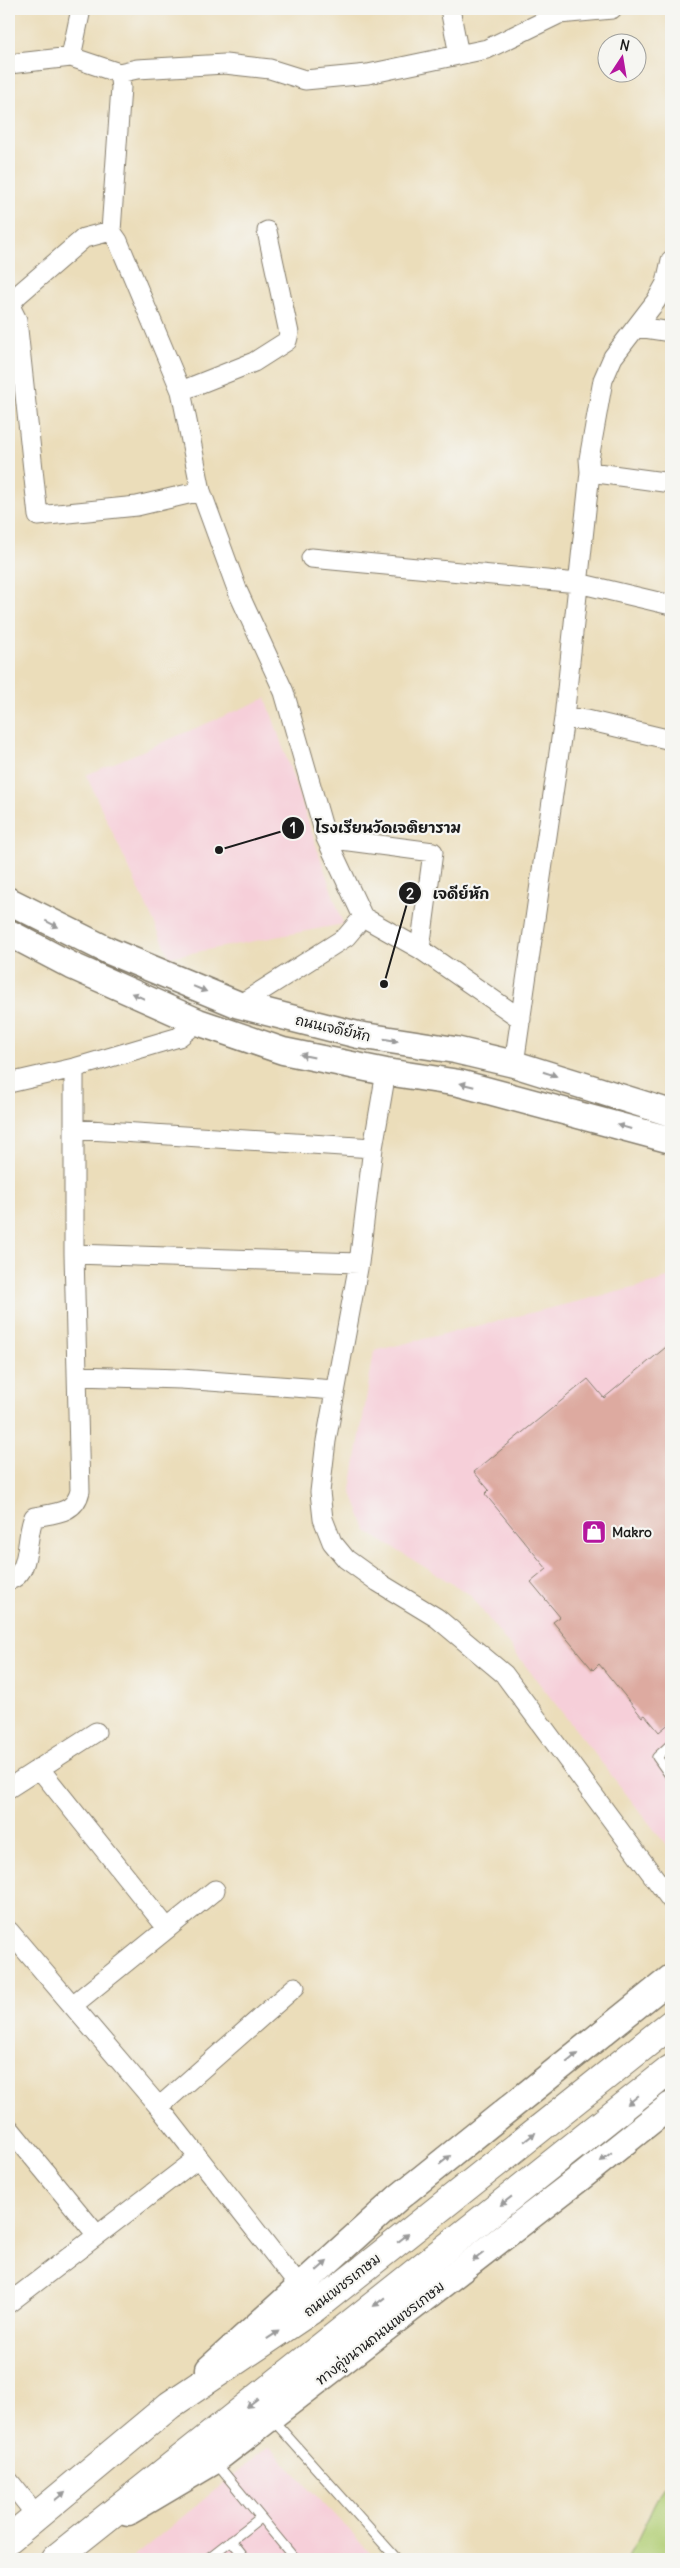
<svg xmlns="http://www.w3.org/2000/svg" width="680" height="2568" viewBox="0 0 680 2568" font-family="Delius,'Playpen Sans Thai',sans-serif">
<style>
.built{fill:#f6cfd9}
.green{fill:#b1ce74;stroke:#667548}
.building{fill:#ddaaa0}
.lines{fill:none;stroke-linecap:round;stroke-linejoin:round}
.lane-casing{stroke:#847c6b;stroke-width:11}
.street-casing{stroke:#847c6b;stroke-width:21}
.secondary-casing{stroke:#847c6b;stroke-width:29}
.highway-casing{stroke:#847c6b;stroke-width:30}
.lane{stroke:#fff;stroke-width:9}
.street{stroke:#fff;stroke-width:19}
.secondary{stroke:#fff;stroke-width:26}
.highway{stroke:#fff;stroke-width:28}
.oneway{fill:#999}
.labels{text-anchor:middle;dominant-baseline:central;stroke-width:4.5;stroke-linejoin:round;paint-order:stroke}
.street-label{font-size:14px;fill:#1c1c1c;stroke:#f6f6f2}
.poi-label{font-size:14px;font-weight:bold;fill:#1c1c1c;stroke:#f6f6f2;text-anchor:start}
.leader{fill:none;stroke:#1c1c1c;stroke-width:2}
.callout-dot{fill:#1c1c1c;stroke:#f6f6f2;stroke-width:2}
.mark-label{font-size:15px;text-anchor:middle;font-weight:bold;fill:#fff}
.callout-label{font-size:15px;text-anchor:middle;font-weight:bold;fill:#1c1c1c;stroke:#f6f6f2;stroke-width:4.5;stroke-linejoin:round;paint-order:stroke}
</style>
<rect width="100%" height="100%" fill="#f6f6f2"/>
<filter id="ink" filterUnits="userSpaceOnUse"><feTurbulence type="fractalNoise" baseFrequency=".02" numOctaves="2"/><feDisplacementMap in="SourceGraphic" scale="10" xChannelSelector="R" yChannelSelector="G"/><feConvolveMatrix kernelMatrix="1 2 1 2 8 2 1 2 1" color-interpolation-filters="sRGB"/></filter>
<filter id="wash" filterUnits="userSpaceOnUse"><feTurbulence type="fractalNoise" baseFrequency=".0096" numOctaves="4" result="noise"/><feDisplacementMap in="SourceGraphic" scale="20" xChannelSelector="R" yChannelSelector="G"/><feGaussianBlur stdDeviation="1.12" result="paint"/><feColorMatrix in="noise" values="0 0 0 0 0 0 0 0 0 0 0 0 0 0 0 0 0 1.4 0 .05"/><feComposite in="paint" operator="in"/></filter>
<g filter="url(#wash)">
<rect width="100%" height="100%" fill="#ebddba"/>
<path class="built" d="M266 698 343 924 170 957 86 775Z
M671 1275V1851L469 1594 367 1532 351 1490 374 1351 658 1282Z
M269 2446 376 2559H131Z"/>
<path class="green" d="M671 2470V2559H628Z"/>
<g id="blocks">
<path class="building" d="M671 1343V1722L659 1732 645 1715 642 1717 599 1664 593 1670 553 1622 560 1617 531 1582 547 1569 485 1494 489 1490 474 1472 588 1379 604 1398Z"/>
</g>
</g>
<g filter="url(#ink)">
<use href="#blocks" fill-opacity="0" stroke="#847c6b" stroke-width="1"/>
<g class="lines">
<defs>
<path id="lane" d="M671 1744 657 1757 671 1777
M272 2419 397 2559
M216 2463 295 2559
M231 2540 246 2559
M207 2559 260 2518"/>
<path id="street" d="M450 9 459 55
M71 57 81 9
M9 64 71 57 119 73 137 69 225 64 270 69 305 80 368 74 487 49 559 14 612 9
M119 73 121 87 111 231 118 241 181 391 201 491 238 592 284 692 326 838 363 917 346 937 239 1005
M9 306 18 295 84 238 111 231
M10 306 17 320 38 516 137 506 201 491
M638 327 671 332
M181 391 254 362 287 341 289 333 267 231
M590 472 671 483
M311 558 578 583 671 605
M564 718 587 720 671 740
M326 838 433 852 420 949
M363 917 420 949 521 1019
M514 1064 564 718 590 472 589 459 603 380 613 357 656 301 666 283 671 260
M386 1072 373 1148 359 1263 326 1441 320 1492 323 1519 332 1542 346 1559 378 1582 437 1618 504 1674 671 1900
M9 1083 74 1068 179 1037 198 1022
M74 1129 373 1148
M74 1254 359 1263
M77 1376 181 1379 335 1390
M9 1580C32 1574 25 1535 34 1517 54 1513 75 1514 80 1491L74 1254V1068
M39 1768 167 1928
M9 1788 96 1732
M9 1931 159 2107 299 2286
M73 2005 215 1890
M159 2107 295 1987
M9 2128 97 2235
M9 2303 198 2158
M9 2481 37 2516"/>
<path id="secondary" d="M9 901 109 951 239 1005 358 1035 455 1050 514 1064 671 1113
M9 933 72 966 198 1022 283 1051 386 1072 459 1083 671 1140
M209 2369 399 2197 671 1978
M128 2512 214 2461 585 2174 671 2105"/>
<path id="highway" d="M9 2539 170 2405 313 2309 671 2024
M55 2559 671 2069"/>
</defs>
<use href="#lane" class="lane-casing"/>
<use href="#street" class="street-casing"/>
<use href="#secondary" class="secondary-casing"/>
<use href="#highway" class="highway-casing"/>
<use href="#lane" class="lane"/>
<use href="#street" class="street"/>
<use href="#secondary" class="secondary"/>
<use href="#highway" class="highway"/>
</g>
<defs><path id="oneway-solid" d="M-6-.8H1V-3.2L6.5 0L1 3.2V.8H-6Z" transform="scale(1.25)"/></defs>
<g class="oneway">
<use href="#oneway-solid" transform="translate(52 924) rotate(26)"/>
<use href="#oneway-solid" transform="translate(200 989) rotate(22)"/>
<use href="#oneway-solid" transform="translate(138 996) rotate(-156)"/>
<use href="#oneway-solid" transform="translate(391 1040) rotate(9)"/>
<use href="#oneway-solid" transform="translate(307 1056) rotate(-168)"/>
<use href="#oneway-solid" transform="translate(550 1074) rotate(18)"/>
<use href="#oneway-solid" transform="translate(467 1085) rotate(-166)"/>
<use href="#oneway-solid" transform="translate(624 1127) rotate(-164)"/>
<use href="#oneway-solid" transform="translate(572 2058) rotate(-39)"/>
<use href="#oneway-solid" transform="translate(633 2100) rotate(141)"/>
<use href="#oneway-solid" transform="translate(530 2137) rotate(-38)"/>
<use href="#oneway-solid" transform="translate(606 2157) rotate(141)"/>
<use href="#oneway-solid" transform="translate(445 2160) rotate(-39)"/>
<use href="#oneway-solid" transform="translate(506 2201) rotate(142)"/>
<use href="#oneway-solid" transform="translate(403 2238) rotate(-38)"/>
<use href="#oneway-solid" transform="translate(478 2257) rotate(142)"/>
<use href="#oneway-solid" transform="translate(322 2266) rotate(-41)"/>
<use href="#oneway-solid" transform="translate(379 2302) rotate(142)"/>
<use href="#oneway-solid" transform="translate(273 2335) rotate(-34)"/>
<use href="#oneway-solid" transform="translate(252 2403) rotate(142)"/>
<use href="#oneway-solid" transform="translate(60 2496) rotate(-40)"/>
</g>
</g>
<defs>
<symbol id="shop-square" viewBox="-11 -11 22 22"><rect x="-9" y="-9" width="18" height="18" rx="4" fill="#b5179e" stroke="#f6f6f2"/><path d="M-5-2.5h2.3a2.7 3.5 0 0 1 5.4 0H5L5.5 6h-11ZM-1.5-2.5h3a1.5 2.3 0 0 0-3 0Z" fill="#fff"/></symbol>
</defs>
<g fill-rule="evenodd">
<use href="#shop-square" x="580" y="1518" width="28" height="28"/>
</g>
<g class="labels">
<g class="street-label">
<text transform="translate(333 1028) rotate(13)">ถนนเจดีย์หัก</text>
<text transform="translate(342 2285) rotate(-38)">ถนนเพชรเกษม</text>
<text transform="translate(380 2333) rotate(-38)">ทางคู่ขนานถนนเพชรเกษม</text>
</g>
<g class="poi-label">
<text x="612" y="1532">Makro</text>
</g>
</g>
<path class="leader" d="M219 850L293 828M384 984L410 893"/>
<g class="callout-dot">
<circle cx="219" cy="850" r="5"/>
<circle cx="384" cy="984" r="5"/>
<circle cx="293" cy="828" r="12"/>
<circle cx="410" cy="893" r="12"/>
</g>
<g class="mark-label">
<text x="293" y="833">1</text>
<text x="410" y="899">2</text>
</g>
<g class="callout-label">
<text x="388" y="833">โรงเรียนวัดเจติยาราม</text>
<text x="461" y="899">เจดีย์หัก</text>
</g>
<rect width="680" height="2568" fill="none" stroke="#f6f6f2" stroke-width="30"/>
<g transform="translate(622 58) rotate(12)"><circle r="24" fill="#f6f6f2" stroke="#9f9f9c"/>
<path d="M0-4L9 19L0 12L-9 19Z" fill="#b5179e"/>
<text y="-8" font-size="14" font-weight="bold" text-anchor="middle" fill="#1c1c1c">N</text>
</g>
</svg>
